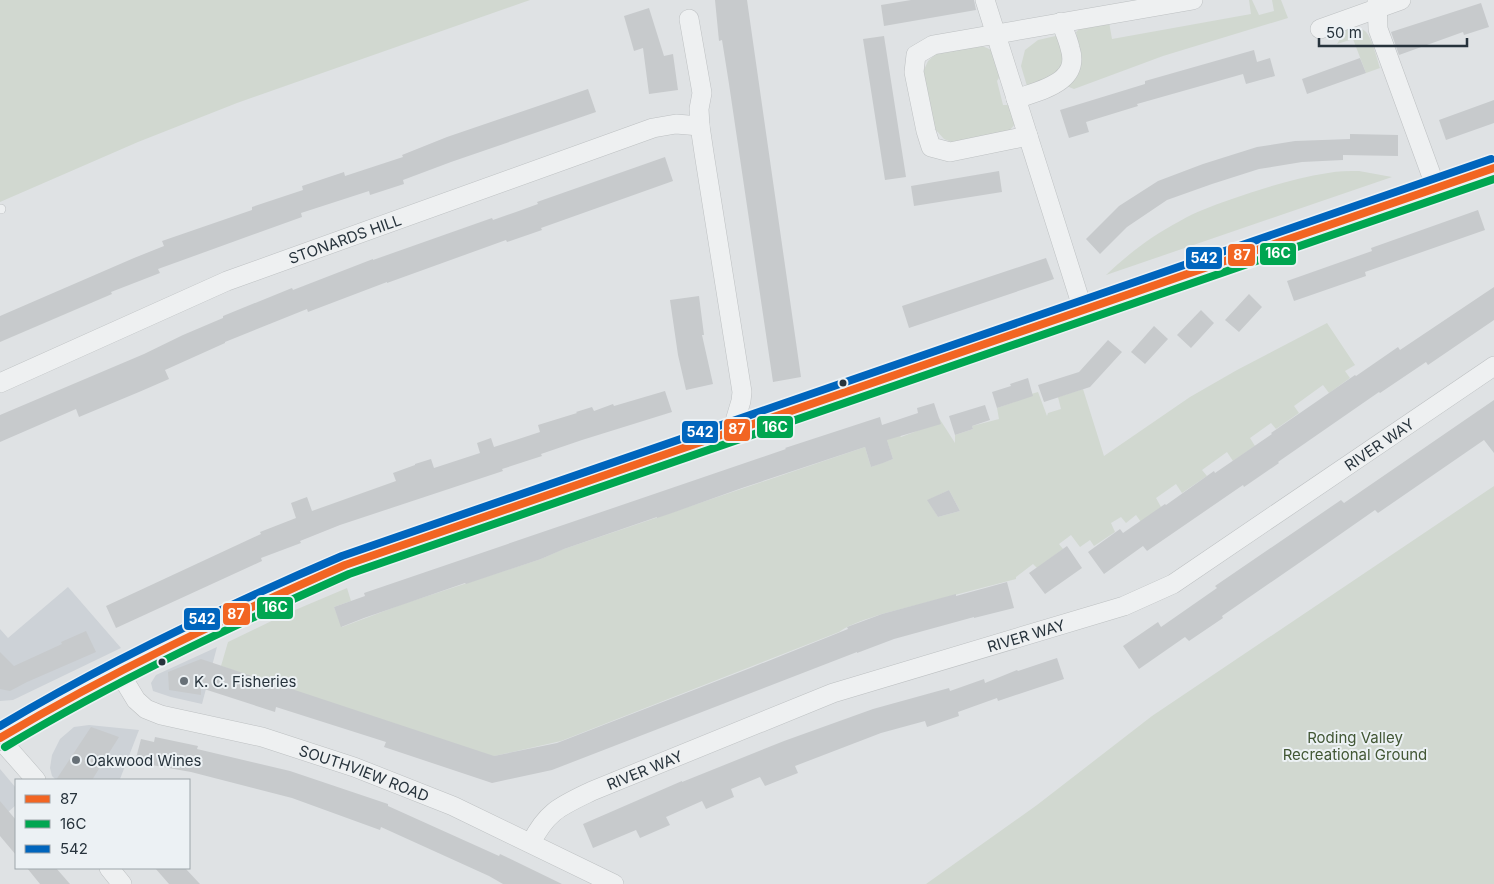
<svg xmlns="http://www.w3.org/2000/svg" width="1494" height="884" viewBox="0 0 1494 884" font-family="Inter,sans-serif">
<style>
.built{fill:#cdd2d7}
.green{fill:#d1d8d0;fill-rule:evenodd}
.building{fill:#c7cacc}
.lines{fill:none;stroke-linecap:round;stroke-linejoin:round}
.lane-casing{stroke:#bdc0c2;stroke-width:10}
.street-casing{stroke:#bdc0c2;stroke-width:20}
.lane{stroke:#eef0f1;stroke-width:9}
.street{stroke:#eef0f1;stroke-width:19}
.secondary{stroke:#bdc1c4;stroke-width:26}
.bus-1-casing{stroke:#ecf1f4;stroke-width:11}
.bus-2-casing{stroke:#ecf1f4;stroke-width:11}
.bus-3-casing{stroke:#ecf1f4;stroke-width:11}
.bus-1{stroke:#f26522;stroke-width:8}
.bus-2{stroke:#00a651;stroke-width:8}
.bus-3{stroke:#0065bd;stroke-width:8}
.bus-dot{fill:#27333c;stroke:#ecf1f4;stroke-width:2}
.poi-dot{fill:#677077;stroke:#ecf1f4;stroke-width:2}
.labels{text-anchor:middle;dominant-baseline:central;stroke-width:4;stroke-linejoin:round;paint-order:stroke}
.street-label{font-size:15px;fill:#27333c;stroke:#ecf1f4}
.poi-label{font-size:15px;fill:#27333c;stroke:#ecf1f4;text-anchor:start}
.park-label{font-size:15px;fill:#425735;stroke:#ecf1f4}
.line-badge{stroke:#ecf1f4;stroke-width:2}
.badge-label{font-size:14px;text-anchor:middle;font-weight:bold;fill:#fff}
</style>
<rect width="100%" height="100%" fill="#dfe2e4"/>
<path class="built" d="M68 587 121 648 13 700 0 701V629L8 638Z
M217 647 202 704 171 697 153 691 151 683 156 675Z
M89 725 139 730 120 779 56 780 52 776 50 768 52 755 60 739 74 727Z
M0 769 16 788V805L0 819Z"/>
<path class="green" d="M0 0H530L237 103 138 142 0 202Z
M1249 0H1252L1259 15 1274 11 1272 0H1281L1288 18 1163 56 1074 89 1064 85 1079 49 1076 32 1083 26 1109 22 1112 39 1251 14Z
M1350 28C1355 28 1361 27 1365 31 1372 37 1377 59 1380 68L1366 73 1353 39 1337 44 1345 31Z
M1060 35 1064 66 1053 78 1027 86 1021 66 1025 50 1038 40Z
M978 45C998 50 995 55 1002 73L997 81 1003 105H1011L1015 124 1010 130 954 143 944 139 935 129 923 72 928 61 938 52Z
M1359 171 1392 177 1106 275C1128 254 1153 235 1180 221 1195 212 1212 206 1229 200 1261 189 1294 178 1328 173 1338 171 1349 171 1359 171Z
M1327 323 1355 365 1345 371 1350 378 1329 393 1323 385 1294 406 1299 413 1276 429 1271 423 1250 438 1255 446 1233 461 1227 452 1202 470 1207 476 1182 493 1176 484 1156 498 1161 507 1141 522 1136 515 1126 523 1121 517 1111 523 1115 532 1094 546 1090 540 1080 547 1071 535 1059 544 1063 549 1037 568 1033 564 1016 577V579L882 614C867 619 852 623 839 632L561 741 490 757 221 666 228 642 288 613 347 588 351 601 334 607 342 627 403 604 541 559 561 550 865 447 871 467 893 459 884 431 895 429 901 437 922 429 921 424 939 418 955 443V435L973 429 972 426 999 419 997 408 1014 402V399L1038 392 1047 416 1048 413 1061 409 1058 397 1083 389 1104 456 1190 397 1237 370ZM949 490 960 511 938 517 928 500Z
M1494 486V884H926L1037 805 1152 716Z"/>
<path class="building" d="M715 0H747L801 377 773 382 729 84 722 40 719 41Z
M911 0H974L976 10 884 26 881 5Z
M1481 3 1489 27 1464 35 1463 32 1399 55 1391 32Z
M649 8 664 56 673 54 678 90 649 94 643 48 634 51 624 16Z
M884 36 906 177 885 180 863 39Z
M1254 50 1257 62 1270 58 1275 76 1246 84 1243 74 1137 104 1138 106 1086 122 1089 132 1069 138 1060 110 1145 84V81Z
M1360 58 1366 73 1307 94 1302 79Z
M588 89 596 112 451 162 403 180 404 184 370 195 369 191 301 213 302 217 158 269 160 273 111 292 112 294 0 342V316L134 258 164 246 162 241 252 210V207L303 190 302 186 344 172 345 176 403 157 402 155 447 137Z
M1494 100V123L1446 140 1439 120Z
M1350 134 1398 135V156L1343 155V160L1302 162 1259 169 1212 184 1167 200 1127 227 1100 254 1086 239 1119 206 1158 181 1203 164 1257 147 1295 141 1350 139Z
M665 157 673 181 541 228 542 230 507 242 506 240 387 283V282L308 312 307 309 225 342V343L165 370 169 379 139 392 79 417 76 409 0 442V415L144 354 183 335 223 318V316L292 288 293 290 373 259V260L492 218 493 220 516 212 538 204 537 202Z
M999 171 1002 192 914 206 911 186Z
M1478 210 1485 230 1365 272 1366 276 1294 301 1287 281 1372 251 1371 248Z
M1046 258 1054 279 909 328 902 306Z
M1494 287V320L1428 365 1426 362 1380 393 1379 392 1278 462 1279 463 1244 487 1243 485 1147 551 1143 546 1104 574 1088 552 1120 529 1123 533 1165 504 1166 505 1214 471 1215 473 1272 434 1271 433 1355 375 1356 376 1398 347 1400 350Z
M1249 294 1262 307 1239 332 1225 320Z
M699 296 704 335H702L713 384 686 390 678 355 670 300Z
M1201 310 1214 323 1191 348 1177 335Z
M1154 326 1168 339 1145 364 1131 352Z
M1108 340 1122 352 1090 387 1044 402 1038 385 1079 372Z
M1028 378 1033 396 997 408 992 392 1011 386 1010 384Z
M665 391 672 412 582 440 541 454 542 456 502 469 503 471 340 525 300 541 301 543 261 558 262 561 116 628 106 606 261 534 260 532 296 518 291 503 307 497 312 511 396 481 393 473 415 465V464L431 459 434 468 480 453 477 443 491 438 494 447 540 432 538 425 577 413 576 412 592 407 594 411 613 404 614 406Z
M1494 400V453L1484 440 1378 513 1375 510 1312 554 1222 616 1223 618 1189 641 1185 637 1139 669 1123 646 1158 622 1161 627 1217 588 1215 586 1341 500 1344 503Z
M934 403 941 424 887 440 893 459 883 463 871 467 865 447 742 488 672 513 657 518V517L564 549 541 559 466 584 465 583 364 618 341 627 334 607 365 596 364 593 786 449 785 448 880 417 882 425 918 413 917 408Z
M985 405 990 420 972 426 973 429 955 435 949 416Z
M949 490 960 511 938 517 927 500Z
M1067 546 1082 568 1045 594 1029 573Z
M1007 582 1014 608 974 618V617L894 639 857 653V652L552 770 492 783 384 747 386 742 276 707 275 712 201 688V695L169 690 168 672 201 659 494 756 557 743 753 667 848 629 847 627 882 614 956 594V596Z
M86 631 96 652 27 682 10 691 0 689V652L14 666 62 644 61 642Z
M1057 658 1064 679 998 701 997 698 958 712 959 716 927 727 925 721 881 733 795 766 798 773 765 786 760 777 731 789 734 797 706 809 702 801 666 817 670 825 640 838 636 830 593 848 583 824 682 781V782L784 741 873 709 949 688 950 691 984 679 985 683 1017 670 1018 671Z
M91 727 119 737 92 780H56Z
M155 737 198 746 197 749 290 771 388 804V806L499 856 500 854 562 884H503L489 876 381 827 380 830 292 798 191 772 135 762 141 739 154 742Z
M0 801 16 820V855L0 836Z
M27 868H56L70 884H40Z
M155 868H185L200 884H169Z"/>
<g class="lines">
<defs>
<path id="lane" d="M0 209H1"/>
<g id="street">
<path d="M985 0 1083 310"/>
<path d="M1377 0 1378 29 1436 188"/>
<path d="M689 19 702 93 699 109 700 126 704 153 742 392 741 401 732 431"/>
<path d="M1320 29 1401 0"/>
<path d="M1016 99C1040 90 1081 83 1070 48 1068 39 1064 31 1061 22"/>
<path d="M1028 136 950 152 931 147 926 131 914 72 916 55 933 45 1193 0"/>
<path id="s1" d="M0 383 227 281 653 128 676 124 700 126"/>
<path id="s2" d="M119 672 136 700 146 709 161 715 262 737 354 767 453 806 614 884"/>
<path d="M0 739 36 780"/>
<path id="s3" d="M531 843C547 811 561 806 592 791L833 693 1124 606 1173 584 1494 366"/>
<path d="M109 868 122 884"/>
</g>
</defs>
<use href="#lane" class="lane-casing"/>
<use href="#street" class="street-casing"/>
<use href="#lane" class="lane"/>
<use href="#street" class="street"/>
<path class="secondary" d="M0 738 47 710 119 672 244 610 345 565 1494 168"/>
<defs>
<path id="bus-1" d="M0 738C111 672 227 617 345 565L1494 168"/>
<path id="bus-2" d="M5 747C115 681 232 626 349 574L1494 179"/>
<path id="bus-3" d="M0 726C109 661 225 606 342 556L1491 159"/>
</defs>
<use href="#bus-1" class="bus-1-casing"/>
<use href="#bus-2" class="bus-2-casing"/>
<use href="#bus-3" class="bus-3-casing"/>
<use href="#bus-1" class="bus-1"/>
<use href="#bus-2" class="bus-2"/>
<use href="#bus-3" class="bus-3"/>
</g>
<g class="bus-dot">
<circle cx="843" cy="383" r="4.5"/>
<circle cx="162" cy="662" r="4.5"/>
</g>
<g class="poi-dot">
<circle cx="184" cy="681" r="5"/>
<circle cx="76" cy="760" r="5"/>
</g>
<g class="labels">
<g class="street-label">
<text stroke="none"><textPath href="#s1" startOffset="374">STONARDS HILL</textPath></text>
<text stroke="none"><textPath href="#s3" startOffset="949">RIVER WAY</textPath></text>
<text stroke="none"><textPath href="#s3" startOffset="544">RIVER WAY</textPath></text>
<text stroke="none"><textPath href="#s3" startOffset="139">RIVER WAY</textPath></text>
<text stroke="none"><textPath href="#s2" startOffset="274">SOUTHVIEW ROAD</textPath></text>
</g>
<g class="poi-label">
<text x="194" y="681">K. C. Fisheries</text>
<text x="86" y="760">Oakwood Wines</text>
</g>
<g class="park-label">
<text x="1355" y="737">Roding Valley<tspan x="1355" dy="17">Recreational Ground</tspan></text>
</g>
</g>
<g class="line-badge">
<rect x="1259" y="242" width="38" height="24" rx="5" fill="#00a651"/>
<rect x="1227" y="243" width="29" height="24" rx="5" fill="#f26522"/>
<rect x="1185" y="246" width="38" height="24" rx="5" fill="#0065bd"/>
<rect x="756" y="415" width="38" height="24" rx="5" fill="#00a651"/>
<rect x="723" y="418" width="28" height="24" rx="5" fill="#f26522"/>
<rect x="681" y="420" width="38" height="24" rx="5" fill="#0065bd"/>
<rect x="256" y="596" width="38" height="24" rx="5" fill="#00a651"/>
<rect x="222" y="602" width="29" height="24" rx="5" fill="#f26522"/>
<rect x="183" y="607" width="38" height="24" rx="5" fill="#0065bd"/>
</g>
<g class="badge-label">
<text x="1278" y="258">16C</text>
<text x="1242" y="260">87</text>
<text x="1204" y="263">542</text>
<text x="775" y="432">16C</text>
<text x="737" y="434">87</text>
<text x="700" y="437">542</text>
<text x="275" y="612">16C</text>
<text x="236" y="619">87</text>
<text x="202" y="624">542</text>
</g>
<rect x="15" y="779" width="175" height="90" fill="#ecf1f4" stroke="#9da5aa"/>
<rect x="25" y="795" width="25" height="8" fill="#f26522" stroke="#9da5aa"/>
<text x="60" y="804" font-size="15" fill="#27333c">87</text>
<rect x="25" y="820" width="25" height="8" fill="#00a651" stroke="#9da5aa"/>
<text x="60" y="829" font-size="15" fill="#27333c">16C</text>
<rect x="25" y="845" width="25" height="8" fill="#0065bd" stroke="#9da5aa"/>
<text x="60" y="854" font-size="15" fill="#27333c">542</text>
<path d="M1319 38v8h148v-8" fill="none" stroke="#27333c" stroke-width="2.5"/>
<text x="1326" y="38" font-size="15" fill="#27333c" stroke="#ecf1f4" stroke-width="4" paint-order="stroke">50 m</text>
</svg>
